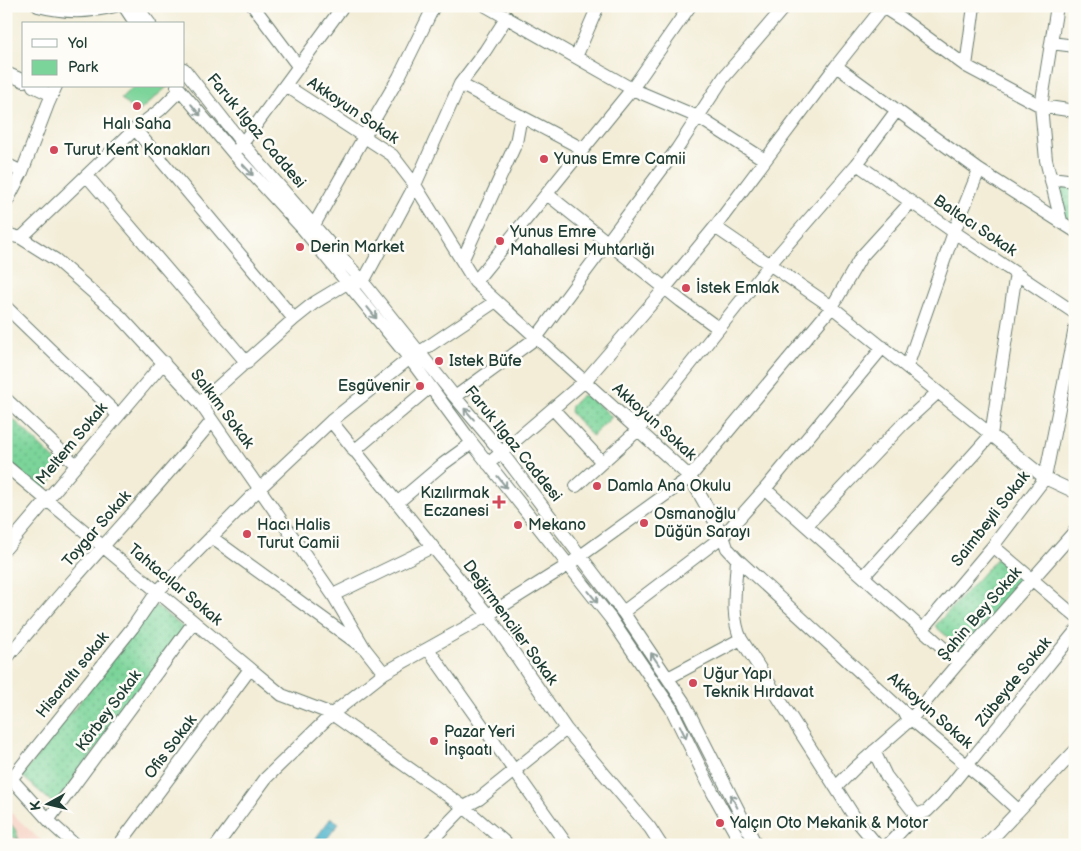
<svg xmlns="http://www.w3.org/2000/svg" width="1081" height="851" viewBox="0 0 1081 851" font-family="'Balsamiq Sans',sans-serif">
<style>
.built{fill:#f6d2c5}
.green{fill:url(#green-dots);stroke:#4d8867}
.pitch{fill:#7bd49a;stroke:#4d8867}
.water{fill:url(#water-ripples);stroke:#367880}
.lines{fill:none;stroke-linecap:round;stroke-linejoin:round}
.minor-casing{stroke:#697b6d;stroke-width:14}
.minor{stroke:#fff;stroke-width:12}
.oneway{stroke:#8f9e9a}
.poi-dot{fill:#d1495b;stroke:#fdfcf7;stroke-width:2}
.labels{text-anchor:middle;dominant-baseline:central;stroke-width:5;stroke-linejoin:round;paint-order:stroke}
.street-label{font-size:16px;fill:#1f3d34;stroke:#fdfcf7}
.poi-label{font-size:16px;fill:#1f3d34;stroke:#fdfcf7;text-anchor:start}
</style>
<defs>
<pattern id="green-dots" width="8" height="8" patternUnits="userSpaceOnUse" patternTransform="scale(1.25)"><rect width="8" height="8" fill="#7bd49a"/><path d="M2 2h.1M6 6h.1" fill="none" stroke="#64ad7e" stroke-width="1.8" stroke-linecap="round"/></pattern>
<pattern id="water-ripples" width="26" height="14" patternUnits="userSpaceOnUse" patternTransform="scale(1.25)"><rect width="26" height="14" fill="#4db4cc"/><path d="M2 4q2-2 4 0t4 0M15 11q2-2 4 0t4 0" fill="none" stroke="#3f94a6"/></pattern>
</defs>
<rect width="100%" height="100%" fill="#fdfcf7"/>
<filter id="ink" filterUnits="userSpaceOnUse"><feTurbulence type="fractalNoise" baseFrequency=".02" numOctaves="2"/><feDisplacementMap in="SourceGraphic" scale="10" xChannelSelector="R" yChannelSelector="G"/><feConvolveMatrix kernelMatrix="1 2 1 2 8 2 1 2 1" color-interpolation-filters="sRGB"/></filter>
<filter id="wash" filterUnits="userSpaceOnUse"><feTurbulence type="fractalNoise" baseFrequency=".0096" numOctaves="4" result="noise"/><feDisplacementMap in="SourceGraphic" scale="20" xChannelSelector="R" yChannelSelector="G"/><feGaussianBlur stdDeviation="1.12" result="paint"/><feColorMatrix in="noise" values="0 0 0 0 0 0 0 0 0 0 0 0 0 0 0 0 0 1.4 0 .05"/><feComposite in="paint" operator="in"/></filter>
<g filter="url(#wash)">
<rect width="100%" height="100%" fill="#f3edd7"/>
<path class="built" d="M6 808 37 837 47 845H6Z"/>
<path class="green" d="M1061 182 1075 185V227L1064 220 1056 187Z
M588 395 612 417 592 436 570 412 571 406 581 396Z
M6 412 60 465V471L46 488 39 489 6 459Z
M1000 555 1023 576V581L966 647H959L935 626Z
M155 605 185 629 55 805 22 776Z
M6 819 15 829 19 840 6 833Z"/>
<path class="pitch" d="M134 86H168L136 114 121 98Z"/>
<path class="water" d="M331 818 339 823 322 845H315L312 843Z"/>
</g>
<g filter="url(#ink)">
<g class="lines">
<defs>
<path id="minor" d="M38 6C65 13 88 13 115 6
M124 6 136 24
M136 6 150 24
M253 6 298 66
M486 6 632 89 698 117 765 160
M881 6 903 20 966 66 1041 106 1075 111
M1057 6 1041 106 1046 160 1061 221
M1051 43 1075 46
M576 57 598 6
M836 66 979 170 1075 231
M966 66 974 6
M184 69 242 143 363 282 455 397 502 453 623 612 683 701 756 845
M6 73 24 81
M460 84 583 149
M285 85 392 155 415 185 475 282 690 477 723 536 727 548 737 559 911 719 994 788 1018 810
M33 86 52 95
M177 86 234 154 303 229 410 359 472 443 611 619 671 708 713 793 742 845
M135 129 294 319
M239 148 343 6
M6 164 22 172
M857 164 954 232 1075 313
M87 176 247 363
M1051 178 1075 181
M547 194 681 301 718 328
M6 203 22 172 48 104 56 86
M314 225 364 137 399 77 434 6
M715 227 832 307 1045 478 1075 492
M6 234 21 238 56 260 120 316 200 403 333 595 365 649
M21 238 135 129 160 110 180 90
M462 261 516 143 521 116
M475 282 632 89 690 6
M6 307 118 415
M907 367 954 232 979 170
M455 397 536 338 677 149 724 77 785 6
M6 399 76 465
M200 403 294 319 314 303 347 283 363 282 415 185 460 84 485 51 507 17
M553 409 602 462
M331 421 488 615 566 729 650 828 661 845
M354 451 430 387
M488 464 585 381 665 288 715 227 836 66 883 7
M6 466 282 695 332 714 464 807 508 845
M576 486 638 430 771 263 857 164 897 110
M765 489 959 662
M397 503 443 464 472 443
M807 525 903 424 938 392
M211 537 365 649 384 673
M993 546 1075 616
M6 548 164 362
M737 559C736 584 730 616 741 639L857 821 877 845
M864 576 991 435 1016 273
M333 595 432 547
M623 612 723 536 765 489 883 347
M923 629 993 546 1045 478 1075 328
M428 649 567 845
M6 659C72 577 146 502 212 421
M668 678 741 639
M874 751 886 776 916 815
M6 773 53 825 75 845
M12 778 133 627 157 592 260 488 331 421 405 362 496 301
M836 787 855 768 911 719 959 662 1075 531
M49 819 194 622
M119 845 250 669
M217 845 266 778 332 714 384 673 488 615 568 565 690 477 832 307 861 257 911 202
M427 845 464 807 479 799 566 729
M888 845 916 815 927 811 942 796 1075 632
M986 845 1075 751"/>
</defs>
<use href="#minor" class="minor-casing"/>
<use href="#minor" class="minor"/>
</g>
<defs><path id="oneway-shaft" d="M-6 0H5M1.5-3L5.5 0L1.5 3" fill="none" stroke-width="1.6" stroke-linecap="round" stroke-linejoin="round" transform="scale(1.25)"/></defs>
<g class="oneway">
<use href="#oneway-shaft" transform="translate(196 110) rotate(50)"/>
<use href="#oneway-shaft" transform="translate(248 170) rotate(47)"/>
<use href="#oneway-shaft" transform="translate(372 313) rotate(51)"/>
<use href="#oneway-shaft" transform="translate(469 414) rotate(-131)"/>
<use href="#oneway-shaft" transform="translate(502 482) rotate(52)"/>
<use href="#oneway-shaft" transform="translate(593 597) rotate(52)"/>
<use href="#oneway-shaft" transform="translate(655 659) rotate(-124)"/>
<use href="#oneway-shaft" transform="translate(683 732) rotate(64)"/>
<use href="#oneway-shaft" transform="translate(734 801) rotate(-117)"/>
</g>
</g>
<g class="poi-dot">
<circle cx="137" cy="106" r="5"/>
<circle cx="54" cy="150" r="5"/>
<circle cx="544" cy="159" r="5"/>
<circle cx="500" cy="241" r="5"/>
<circle cx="300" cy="247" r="5"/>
<circle cx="686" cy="288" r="5"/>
<circle cx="439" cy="361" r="5"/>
<circle cx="420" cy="386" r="5"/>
<circle cx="597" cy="486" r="5"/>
<path d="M496.5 494.5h5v5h5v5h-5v5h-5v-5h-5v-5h5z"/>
<circle cx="644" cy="523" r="5"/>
<circle cx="518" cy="525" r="5"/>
<circle cx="247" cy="534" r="5"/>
<circle cx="693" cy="683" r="5"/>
<circle cx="434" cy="741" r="5"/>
<circle cx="720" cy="823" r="5"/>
</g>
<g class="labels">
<g class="street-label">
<text transform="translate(353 111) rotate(34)">Akkoyun Sokak</text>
<text transform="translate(256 131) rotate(50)">Faruk Ilgaz Caddesi</text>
<text transform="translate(975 226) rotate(34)">Baltacı Sokak</text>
<text transform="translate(222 409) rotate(53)">Salkım Sokak</text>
<text transform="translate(654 422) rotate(42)">Akkoyun Sokak</text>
<text transform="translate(72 444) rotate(-50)">Meltem Sokak</text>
<text transform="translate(513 444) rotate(51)">Faruk Ilgaz Caddesi</text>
<text transform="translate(991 519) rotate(-52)">Saimbeyli Sokak</text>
<text transform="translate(97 529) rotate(-49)">Toygar Sokak</text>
<text transform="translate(175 585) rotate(40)">Tahtacılar Sokak</text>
<text transform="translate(980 614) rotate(-49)">Şahin Bey Sokak</text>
<text transform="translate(510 623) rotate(54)">Değirmenciler Sokak</text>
<text transform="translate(73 675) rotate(-51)">Hisaraltı sokak</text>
<text transform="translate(1014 682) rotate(-51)">Zübeyde Sokak</text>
<text transform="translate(109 711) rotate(-53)">Körbey Sokak</text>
<text transform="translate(930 711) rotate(41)">Akkoyun Sokak</text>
<text transform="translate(171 747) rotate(-53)">Ofis Sokak</text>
</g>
<g class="poi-label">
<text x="137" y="124" text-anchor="middle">Halı Saha</text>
<text x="64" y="150">Turut Kent Konakları</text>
<text x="554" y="159">Yunus Emre Camii</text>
<text x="510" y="232">Yunus Emre<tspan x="510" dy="18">Mahallesi Muhtarlığı</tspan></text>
<text x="310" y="247">Derin Market</text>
<text x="696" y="288">İstek Emlak</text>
<text x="449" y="361">Istek Büfe</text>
<text x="410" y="386" text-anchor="end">Esgüvenir</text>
<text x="607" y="486">Damla Ana Okulu</text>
<text x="489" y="493" text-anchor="end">Kızılırmak<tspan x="489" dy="18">Eczanesi</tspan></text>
<text x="654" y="514">Osmanoğlu<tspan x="654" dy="18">Düğün Sarayı</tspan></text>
<text x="257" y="525">Hacı Halis<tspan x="257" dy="18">Turut Camii</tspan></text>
<text x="528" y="525">Mekano</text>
<text x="703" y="674">Uğur Yapı<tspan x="703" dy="18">Teknik Hırdavat</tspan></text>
<text x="444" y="732">Pazar Yeri<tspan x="444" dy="18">İnşaatı</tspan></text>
<text x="730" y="823">Yalçın Oto Mekanik &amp; Motor</text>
</g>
</g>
<rect width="1081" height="851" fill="none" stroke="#fdfcf7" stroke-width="25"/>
<rect x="22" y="22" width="162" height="65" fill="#fdfcf7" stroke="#a4b0a9"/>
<rect x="32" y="39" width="25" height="8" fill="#ffffff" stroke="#a4b0a9"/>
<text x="68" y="48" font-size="15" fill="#1f3d34">Yol</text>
<rect x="32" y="60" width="25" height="15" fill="#7bd49a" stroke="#a4b0a9"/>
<text x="68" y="72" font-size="15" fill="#1f3d34">Park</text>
<g transform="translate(48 804) rotate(262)" stroke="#fdfcf7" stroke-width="4" paint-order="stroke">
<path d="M0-4L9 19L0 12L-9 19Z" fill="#1f3d34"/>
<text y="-8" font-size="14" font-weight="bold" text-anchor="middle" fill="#1f3d34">K</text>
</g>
</svg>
